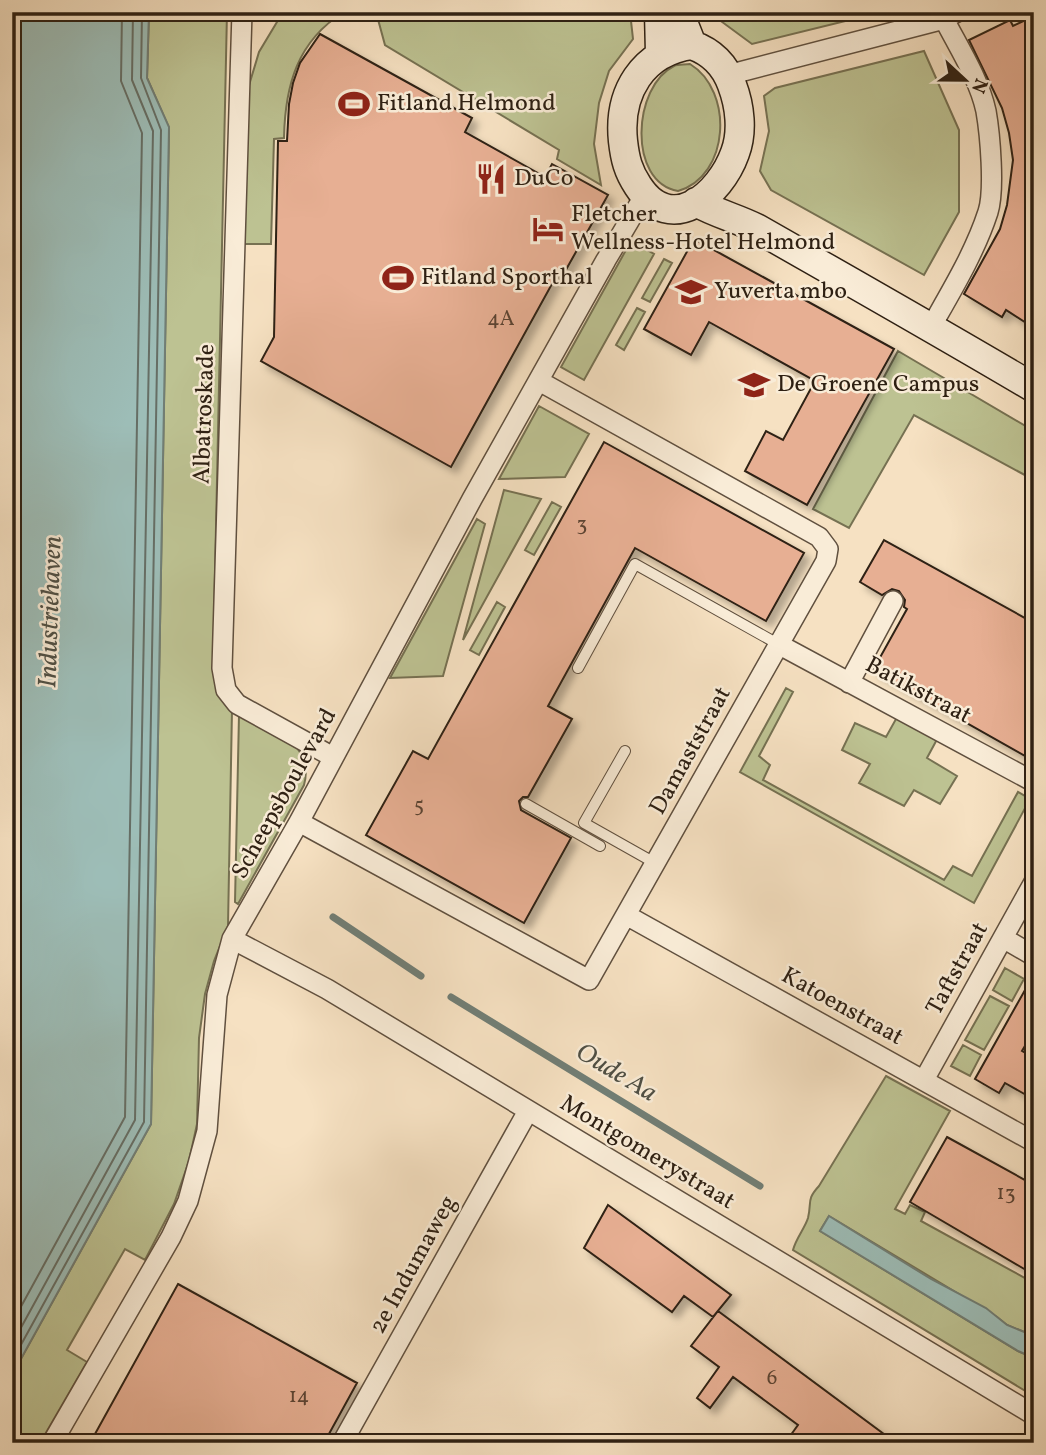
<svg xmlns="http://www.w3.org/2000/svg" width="1046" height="1455" viewBox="0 0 1046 1455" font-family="Vollkorn,serif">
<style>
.green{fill:#bdc292;stroke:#767152;stroke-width:2}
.water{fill:#9dbdb7;stroke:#717e75;stroke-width:2}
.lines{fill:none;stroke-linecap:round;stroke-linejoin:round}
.shore{stroke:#666e65;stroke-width:2}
.stream{stroke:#717e75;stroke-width:7}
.building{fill:#e7af93;stroke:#2e2013;stroke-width:2;filter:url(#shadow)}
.lane-casing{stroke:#60503f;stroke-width:12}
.street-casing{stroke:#60503f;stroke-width:22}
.secondary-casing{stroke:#2e2013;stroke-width:31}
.lane{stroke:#f9ecd7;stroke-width:10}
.street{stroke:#f9ecd7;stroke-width:19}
.secondary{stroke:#f9ecd7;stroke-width:28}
.labels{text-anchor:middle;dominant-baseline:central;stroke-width:5;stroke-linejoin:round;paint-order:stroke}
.number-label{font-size:21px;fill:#5c4433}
.poi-label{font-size:24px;fill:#2e2013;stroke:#f9ecd7;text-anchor:start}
.street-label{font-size:24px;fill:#2e2013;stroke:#f9ecd7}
.water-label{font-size:26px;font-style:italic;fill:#4f4f44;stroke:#f9ecd7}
</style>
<defs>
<filter id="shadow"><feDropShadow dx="6" dy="6" stdDeviation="3.5" flood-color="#0004"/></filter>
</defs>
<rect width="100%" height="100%" fill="#f6e1c2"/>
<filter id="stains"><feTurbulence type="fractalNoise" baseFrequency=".00286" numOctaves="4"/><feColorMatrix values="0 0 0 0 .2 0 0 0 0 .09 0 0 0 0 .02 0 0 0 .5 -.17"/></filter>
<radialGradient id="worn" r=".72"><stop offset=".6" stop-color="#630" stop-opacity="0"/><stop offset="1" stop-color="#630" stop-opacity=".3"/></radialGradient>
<path class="green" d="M149 12H227L213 667 218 689 232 710 228 926 214 961 205 994 199 1038 197 1124 189 1161 174 1204 145 1260 125 1249 67 1350 87 1362 40 1443H12V1375L151 1124 169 128 147 78Z
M283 12H344C297 41 285 86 284 138L274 139 271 244H244L247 92 259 52Z
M376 12H630L633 39 609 71 599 103 594 144 601 185 557 159 559 150 385 45Z
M713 12H882L752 44 714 16Z
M924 51 959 130V212L924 275 771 190 760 171 769 131 764 96 775 88Z
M690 64C734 91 730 176 678 191 627 182 633 86 674 66 678 64 685 65 690 64Z
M631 241 654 254 584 380 561 367Z
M664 259 672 263 650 302 642 298Z
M637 308 645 312 624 350 616 345Z
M898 351 1034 431V480L914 415 849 528 813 509Z
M539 406 589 434 565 477 499 479Z
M504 490 541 499 463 640Z
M552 502 561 507 534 555 525 550Z
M477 519 485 524 443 676 390 678Z
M497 602 505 607 479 655 470 650Z
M786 688 793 692 759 756 770 765 763 780 944 880 953 866 972 876 1018 792 1030 799 974 903 740 772Z
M901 710 941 732 927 758 957 776 940 804 914 790 904 806 859 783 870 764 842 750 855 723 886 737Z
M239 715 297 748C306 760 308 771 304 785L238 904 235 902Z
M1005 968 1024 979 1012 1001 993 990Z
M990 996 1009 1006 984 1050 965 1040Z
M963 1045 981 1055 970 1076 951 1066Z
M886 1076 950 1111 895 1209 905 1214 910 1205 925 1212 921 1221 1034 1283V1336L1007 1325 997 1317 829 1216 820 1231 1018 1351 1034 1358V1401L1027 1392 793 1250C796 1238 805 1228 808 1218 812 1202 806 1200 819 1186Z"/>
<path class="water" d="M12 12H149L147 78 169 127 151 1124 12 1375Z
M829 1216 931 1279 986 1308 1007 1325 1034 1336V1358L1018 1351 820 1231Z"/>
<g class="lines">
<path class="shore" d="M12 1323 125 1117 142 133 121 81 122 12
M12 1344 135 1120 153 131 132 80 133 12
M12 1361 144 1122 161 130 141 78 142 12"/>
<path class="stream" d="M333 917 421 976
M451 997 760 1186"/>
</g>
<path class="building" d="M1034 16V328L1006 310 1002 317 964 294 1000 229 1007 205 1013 160 1009 133 1002 108 969 40 1010 20 1013 26Z
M320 34 472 118 465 132 545 177 552 164 608 195 563 275 558 273 451 467 261 361 274 337 278 141H287L289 104 293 83 300 63Z
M694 239 894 349 807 505 745 471 766 431 783 440 815 381 709 322 691 355 644 329Z
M604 442 804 553 766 621 635 548 548 706 572 719 528 797H523L519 801 521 810 571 838 524 923 366 835 413 751 428 759Z
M884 540 1034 623V761L873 670 907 609 904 607 905 600 899 591 892 589 882 595 860 582Z
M1034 974V1031L1022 1051 1034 1058V1086L1028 1096 1005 1083 999 1093 975 1079Z
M947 1137 1034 1185V1256L1026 1270 910 1202Z
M608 1205 731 1295 713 1317 684 1296 672 1312 584 1248Z
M178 1284 357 1383 324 1443H90Z
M718 1311 896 1443H785L798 1425 733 1377 710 1408 697 1398 719 1367 691 1346Z"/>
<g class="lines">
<defs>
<path id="lane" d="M578 668 635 564 778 644
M625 751 584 823 655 863
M526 804 600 846"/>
<path id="street" d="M242 12 222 668 226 690 237 704 333 757
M728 75 944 19 957 12
M931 327C952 290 975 252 988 212 995 190 990 134 986 111 979 79 959 48 944 19
M778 644 1034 782
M849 683 893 601
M299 822 589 980 826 561 828 549 819 537 539 381
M626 915 1034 1142
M1003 938 1034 956
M232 939 327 989 1034 1415
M924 1080 1034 882
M52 1443 171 1237 188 1201 207 1131 217 995 232 939 299 822 472 499 606 260 644 196
M342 1443 528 1111"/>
<path id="secondary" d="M659 12 660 54
M679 12 692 45
M692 45C712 52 725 65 732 85 740 106 743 132 735 153 720 195 671 237 638 186 628 171 625 159 623 141 618 93 642 52 692 45Z
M696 202C717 214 740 219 760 230 851 282 943 334 1034 388"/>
</defs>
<use href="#lane" class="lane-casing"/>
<use href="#street" class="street-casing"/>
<use href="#secondary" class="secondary-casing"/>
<use href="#lane" class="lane"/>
<use href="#street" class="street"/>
<use href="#secondary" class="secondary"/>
</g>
<defs>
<symbol id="stadium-bare" viewBox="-9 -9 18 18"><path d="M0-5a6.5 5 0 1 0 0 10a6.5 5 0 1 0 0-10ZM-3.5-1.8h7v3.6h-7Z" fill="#8f2418" stroke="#f9ecd7" stroke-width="2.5" paint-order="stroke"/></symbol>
<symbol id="restaurant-bare" viewBox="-9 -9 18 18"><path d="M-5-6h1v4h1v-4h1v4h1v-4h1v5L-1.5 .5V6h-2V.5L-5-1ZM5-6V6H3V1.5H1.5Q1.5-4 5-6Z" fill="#8f2418" stroke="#f9ecd7" stroke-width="2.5" paint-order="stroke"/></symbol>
<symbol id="hotel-bare" viewBox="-9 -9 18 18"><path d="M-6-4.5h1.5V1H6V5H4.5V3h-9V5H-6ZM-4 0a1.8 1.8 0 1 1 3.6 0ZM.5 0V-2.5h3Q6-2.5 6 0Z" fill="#8f2418" stroke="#f9ecd7" stroke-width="2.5" paint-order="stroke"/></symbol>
<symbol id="university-bare" viewBox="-9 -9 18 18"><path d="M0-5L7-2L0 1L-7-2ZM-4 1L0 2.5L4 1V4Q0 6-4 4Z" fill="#8f2418" stroke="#f9ecd7" stroke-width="2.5" paint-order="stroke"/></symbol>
<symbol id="school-bare" viewBox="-9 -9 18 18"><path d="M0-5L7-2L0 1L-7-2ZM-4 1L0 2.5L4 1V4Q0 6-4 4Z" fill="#8f2418" stroke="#f9ecd7" stroke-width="2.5" paint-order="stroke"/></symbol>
</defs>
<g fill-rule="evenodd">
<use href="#stadium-bare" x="332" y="82" width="44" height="44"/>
<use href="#restaurant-bare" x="469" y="157" width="44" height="44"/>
<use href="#hotel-bare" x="526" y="207" width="44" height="44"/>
<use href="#stadium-bare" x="376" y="256" width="44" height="44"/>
<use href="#university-bare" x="669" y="270" width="44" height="44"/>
<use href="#school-bare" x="732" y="363" width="44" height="44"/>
</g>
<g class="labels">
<g class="number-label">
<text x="501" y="319">4A</text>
<text x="582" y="524">3</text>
<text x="419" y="805">5</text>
<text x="1006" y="1193">13</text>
<text x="772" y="1378">6</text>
<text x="299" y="1396">14</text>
</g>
<g class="poi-label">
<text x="377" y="104">Fitland Helmond</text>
<text x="514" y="179">DuCo</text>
<text x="571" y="215">Fletcher<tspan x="571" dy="28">Wellness-Hotel Helmond</tspan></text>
<text x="421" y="278">Fitland Sporthal</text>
<text x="714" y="292">Yuverta mbo</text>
<text x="777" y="385">De Groene Campus</text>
</g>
<g class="street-label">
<text transform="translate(205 414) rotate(-88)">Albatroskade</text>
<text transform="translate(918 691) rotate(28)">Batikstraat</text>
<text transform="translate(691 751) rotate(-61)">Damaststraat</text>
<text transform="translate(285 794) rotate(-61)">Scheepsboulevard</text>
<text transform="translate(958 969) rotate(-61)">Taftstraat</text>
<text transform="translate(842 1007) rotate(29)">Katoenstraat</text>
<text transform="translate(647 1153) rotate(31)">Montgomerystraat</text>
<text transform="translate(414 1265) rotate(-61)">2e Indumaweg</text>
</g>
<g class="water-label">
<text transform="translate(51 612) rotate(-88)">Industriehaven</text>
<text transform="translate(616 1073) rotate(31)">Oude Aa</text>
</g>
</g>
<rect width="1046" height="1455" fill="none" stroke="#f6e1c2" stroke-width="42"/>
<rect x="14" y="14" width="1018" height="1427" fill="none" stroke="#2e2013" stroke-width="3.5"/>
<rect x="21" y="21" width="1004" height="1413" fill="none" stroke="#2e2013" stroke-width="2"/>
<g transform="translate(965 80) rotate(112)" stroke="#f9ecd7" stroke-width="5" paint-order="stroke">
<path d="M0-5L12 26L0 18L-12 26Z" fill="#2e2013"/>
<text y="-10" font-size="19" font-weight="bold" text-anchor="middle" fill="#2e2013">N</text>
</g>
<rect width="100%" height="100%" filter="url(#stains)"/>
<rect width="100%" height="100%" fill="url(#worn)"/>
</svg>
